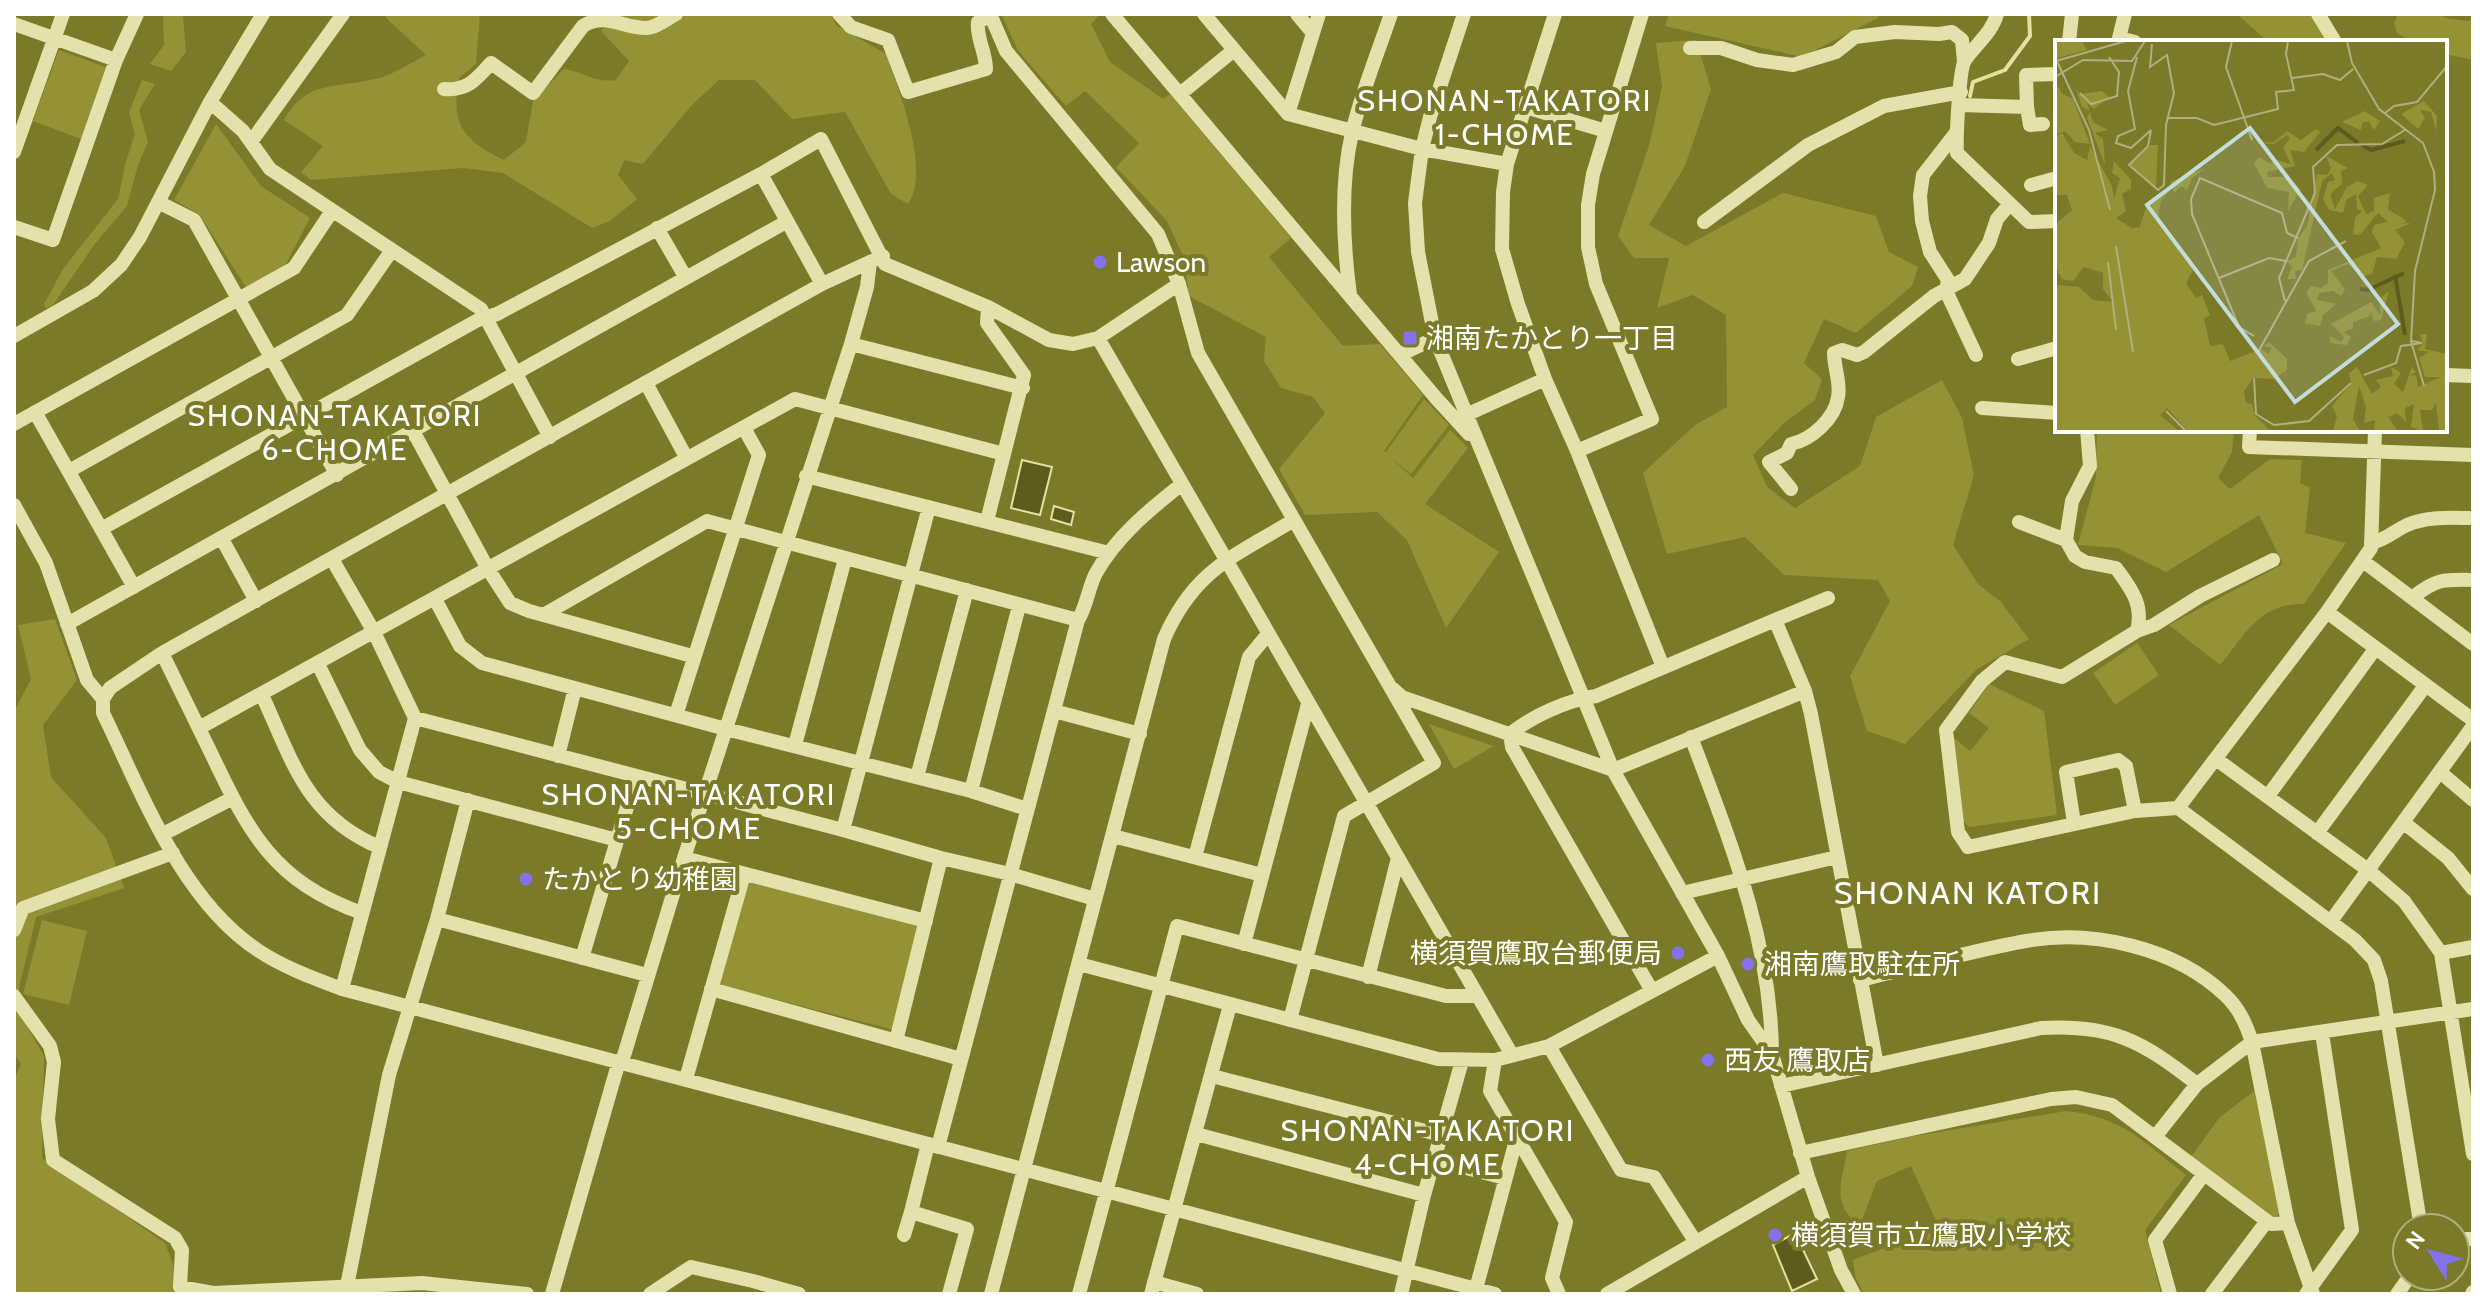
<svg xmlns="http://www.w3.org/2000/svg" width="2487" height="1308" viewBox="0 0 2487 1308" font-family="Cabin,'Noto Sans JP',sans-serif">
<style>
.green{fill:#949235}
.water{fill:#5c5c1c;stroke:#e4e1a1;stroke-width:2}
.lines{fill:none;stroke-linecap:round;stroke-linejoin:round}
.stream{stroke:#e4e1a1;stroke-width:4}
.minor{stroke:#e4e2ac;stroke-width:14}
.poi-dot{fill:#8372eb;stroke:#7b7a28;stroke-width:3}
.labels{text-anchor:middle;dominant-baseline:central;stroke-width:8;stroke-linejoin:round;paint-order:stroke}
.poi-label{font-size:28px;fill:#fff;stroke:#7b7a28;text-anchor:start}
.neighbourhood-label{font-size:30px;letter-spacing:2px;fill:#fff;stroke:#7b7a28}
.quarter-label{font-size:32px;letter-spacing:2px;fill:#fff;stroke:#7b7a28}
.inset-river{fill:none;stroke:#5c5c1c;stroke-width:4}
.inset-road{fill:none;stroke:#b0af7e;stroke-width:2}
.view{fill:#c3dddb;fill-opacity:0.15;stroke:#c3dddb;stroke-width:4}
.inset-edge{fill:none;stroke:#fff;stroke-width:4}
</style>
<rect width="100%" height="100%" fill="#7b7a28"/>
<path class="green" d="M163 14H183L186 52 171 71 150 64 164 45Z
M386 14H480L476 64 459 78C450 124 463 140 504 160L526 142 533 101 564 69C585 72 593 83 616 80L629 61 601 31 615 14C632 14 688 19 698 14H830L836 25 886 54C899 91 931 170 908 204L891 194 845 112 792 119 755 80H719L692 105 643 164 624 160 618 175 637 199 610 221 592 228 503 173 463 168 311 180 301 172 323 146 284 120C305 80 338 88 375 79 393 75 410 63 426 55L385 17Z
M1001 14H1100L1091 24 1110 62 1163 99 1170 94 1291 238 1269 257 1343 346 1380 344 1423 395 1384 451 1386 452 1424 399 1449 425 1411 474 1390 457 1413 478 1450 430 1468 448 1425 504 1499 552 1446 628 1407 540 1377 512 1305 515 1279 469 1325 413 1313 397 1281 388 1264 361 1266 337 1189 296 1184 258 1167 221 1116 167 1139 143 1085 91 1066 106 1019 52Z
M1669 14H1879L1878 18 1802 57 1665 26Z
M2237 14H2306L2313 17 2329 42H2268Z
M2398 14H2442L2445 18 2469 21 2473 15V60L2445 54V42H2413L2397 33 2394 23Z
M1696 40 1711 89 1685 166 1649 225 1686 246 1783 193 1876 216 1889 252 1918 267 1912 286 1856 333 1824 319 1804 363 1822 379 1815 400 1784 423 1753 455 1767 487 1795 508 1860 466 1876 417 1942 380 1962 418 1974 475 1953 545 1978 584 2000 601 2029 639 1976 670 1905 744 1867 731 1850 676 1890 601 1878 580 1784 575 1745 537 1667 554 1643 473 1695 425 1727 407 1726 315 1693 295 1657 308 1669 258H1634L1618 236 1649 146 1662 87 1656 43Z
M59 50 108 68 81 139 33 121Z
M142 80 155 84 139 110 148 142 138 165 127 206 94 245 53 305 46 309 44 304 63 269 118 199 126 161 135 134 129 113Z
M216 124 261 186 310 218 285 266 246 287 199 214 174 200Z
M2097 430H2234L2232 452 2218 478 2230 489 2270 459 2302 460 2300 483 2310 488 2305 533 2346 543 2304 604C2259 603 2246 634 2220 665L2169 625 2283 564 2259 515 2166 572 2117 548 2078 545 2096 477Z
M55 619 77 680 43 725 51 777 106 838 124 888 36 917 20 983 17 1009 44 1056 42 1158 165 1243 173 1264 176 1294H14V1080L21 1064 14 1054V712L31 679 18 625Z
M2137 643 2159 675 2115 705 2093 673Z
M1989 684 2044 711 2057 815 1969 827 1957 814 1953 737 1970 751 1989 728 1969 713Z
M1429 724 1490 745 1494 746 1454 769Z
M747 879 917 926 894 1030 720 985Z
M42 920 87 931 69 1005 23 994Z
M2254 1091 2280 1210 2277 1216 2270 1217 2191 1157 2219 1118Z
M2066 1111C2123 1117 2142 1141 2186 1175L2145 1230 2161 1294H1864L1855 1276 1853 1260 1939 1227 1911 1166 1877 1181 1860 1225C1830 1205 1842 1182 1847 1151L1909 1137Z"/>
<path class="water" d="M1022 460 1052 467 1040 515 1011 508Z
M1054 506 1074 512 1071 525 1051 519Z
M1795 1233 1817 1279 1792 1291 1773 1245Z"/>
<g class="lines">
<path class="stream" d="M1970 96 1973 82 2005 70 2030 36 2029 14"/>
<path class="minor" d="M839 14 851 27 888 40 908 92 986 69C986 52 976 38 978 22L990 16
M990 14 1006 51 1158 234 1179 284 1198 353 1434 763 1344 816 1290 1020
M1112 14 1436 398 1469 434
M1204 14 1288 114 1422 149 1507 164
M1297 14 1312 32
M1464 14 1430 117 1422 149 1415 203 1418 252 1435 338 1613 770 1718 956 1748 1020 1772 1054 1808 1177 1841 1270 1854 1294
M1555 14 1507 164 1503 192 1502 249 1518 304 1545 379 1577 451 1663 667
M1997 14C1992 33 1976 44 1965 60 1959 69 1956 140 1957 153L2029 222 2057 221
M2125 14 2119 38 2135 42
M2318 14 2335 42
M14 24 116 60
M2069 42 2072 14
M1690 48H1721L1757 60 1793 65 1836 52 1855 37 1895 32 1939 34 1952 32 1962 40 1964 62
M444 89C467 91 477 79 491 63L533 93 583 26C605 12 623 28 646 28 656 28 668 18 676 14
M1180 94 1234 50
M210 102 243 131 270 169 481 309 550 437
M1960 105 2027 107 2026 75 2057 74
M1525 107 1606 131
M2027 107 2030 125 2043 124
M1288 114 1319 14
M1955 134 1923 175 1920 196 1922 221 1930 252 1948 280 1946 291 1976 355
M251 142 343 14
M14 152 63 14
M761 174 822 284
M2031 185 2057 178
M158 202 194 220 337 475
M1704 222 1808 145 1884 106 1961 92
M14 227 53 240 116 60 137 14
M657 228 686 278
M883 256 822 284 162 653 110 688 103 699V713C142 793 181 900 259 951 285 968 313 978 342 989L1495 1294
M1350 295C1343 242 1340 185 1352 133 1361 93 1378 53 1391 14
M14 336 93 291 121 265 140 237 210 102 263 14
M1098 338 1512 1055
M851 344 1023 388
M1400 355 1435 338
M2018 359 2057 348
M2445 375 2473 376
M646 383 686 457
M1982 408 2057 413
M35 412 134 587
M1466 415 1545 379
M14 424 294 268 332 211
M2087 430 2090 466 2072 501 2066 540 2075 556 2085 562 2116 568C2131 589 2144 604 2137 631L2062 677 2005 662 1982 681 1946 730 1958 832 1968 847 2135 811 2178 808 2355 940 2374 960 2381 981 2421 1228
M2250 430 2249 447 2473 455
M413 431 488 569 510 603 529 611 692 656
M1577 451 1652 419 1596 284 1588 247V205L1593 174 1642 14
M69 471 347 315 392 250
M806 476 1109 553
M1791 489 1769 462 1787 453 1791 444C1811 440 1835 419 1838 397 1841 383 1834 368 1834 353L1842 350 1857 355 1864 352 1934 296 1965 279 1989 243 1997 219 2010 204
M14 505 46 563 87 680 103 699
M987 521 1024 375 987 323 988 307
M2019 522 2066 540
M101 529 478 320 497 314 761 174 821 139 885 264 988 307 1049 340 1073 344 1098 338 1179 284
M222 539 256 601
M2371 543C2386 540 2394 531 2407 525 2428 516 2451 518 2473 518
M332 559 374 632 415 718 342 989
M2363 561 2473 644
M2412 598C2435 579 2444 579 2473 580
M435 599 460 646 482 663 726 729 971 791 1027 809
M2327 612 2473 720
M545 614 707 521 1078 620
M1775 620 1828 598
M67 624 786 222
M2137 631 2154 625 2200 596 2273 560
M162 653C178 686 195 720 211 753 249 833 274 882 362 913
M318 664 360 750 379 772 398 782 617 840
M1393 689 1402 697 1613 770 1805 691
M262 695C293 762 306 816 379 847
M1054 711 1140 734
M676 715 759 455 744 428
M415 718 843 830 941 858 1010 874 1095 899
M199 728 795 399 1004 454
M1691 737C1730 841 1771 941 1772 1053
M795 745 845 559
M558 756 575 688
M2216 759 2368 870 2404 901 2441 953 2473 1154
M2440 772 2473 800
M917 777 967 590
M971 791 1019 606
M2268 796 2375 649
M2178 808 2327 612 2371 548 2375 430
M2403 822 2448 858 2473 889
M2074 823 2066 772 2118 760 2126 766 2135 811
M843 830 929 507
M2317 833 2425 686
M163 834 233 798
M1113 836 1262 875
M1195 857 1249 657 1268 634
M684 858 926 921
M1682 893 1837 857
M437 919 647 975
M2331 921 2473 726
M14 930 23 908 173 853
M1244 944 1308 704
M2441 953 2473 947
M582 958 636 777
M1079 964 1438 1059 1495 1060 1549 1046 1718 956
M1368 977 1398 858
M1860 980C1915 967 1970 951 2026 941 2093 929 2176 948 2225 995 2239 1008 2246 1024 2252 1042L2288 1223 2313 1294
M711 989 961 1059
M1652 991 1512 747 1510 734C1532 716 1568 700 1596 696L1775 620 1805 691 1811 714 1877 1065
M14 996 50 1046 54 1062 48 1119 53 1160 175 1238 182 1250 180 1287 213 1293 422 1283 527 1294
M896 1041 941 858
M1549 1046 1621 1170 1654 1177 1695 1241
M1495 1060 1490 1091 1566 1222 1552 1278 1559 1294
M622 1062 684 858 851 344 867 287 870 262
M1212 1076 1441 1135
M686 1079 744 874
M1781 1086 2041 1028C2112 1024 2142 1041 2197 1084
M1196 1134 1424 1195
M2155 1137 2197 1084 2252 1042 2473 1009
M928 1144 911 1212 967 1229 949 1294
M938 1147 1078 620C1087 606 1088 588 1096 573 1116 537 1150 509 1182 484
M1800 1153 2051 1099 2076 1097 2112 1105 2271 1224 2288 1223
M1435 1160 1505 1178
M904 1235 911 1212
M2455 1239H2473
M1154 1282 1197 1294
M347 1286 389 1075 437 919 468 800
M1476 1289 1516 1140
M552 1294 619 1061
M650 1294 691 1267 753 1281 799 1294
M991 1294 1164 639C1194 570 1233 557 1294 520
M1079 1294 1177 926 1446 996H1478
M1151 1294 1230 1005
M1401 1294 1424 1195 1462 1061
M1607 1294 1808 1177
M2170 1294 2155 1240 2204 1174
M2212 1294 2267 1221
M2306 1294 2352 1230 2322 1033
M2397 1294 2410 1276
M2472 1294 2473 1292"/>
</g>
<g class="poi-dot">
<circle cx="1100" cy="262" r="8"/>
<rect x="1402" y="330" width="16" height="16" rx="4"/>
<circle cx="526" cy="879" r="8"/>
<circle cx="1678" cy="953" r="8"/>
<circle cx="1748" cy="964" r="8"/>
<circle cx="1708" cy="1060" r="8"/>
<circle cx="1775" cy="1235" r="8"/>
</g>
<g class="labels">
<g class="poi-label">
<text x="1116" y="262">Lawson</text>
<text x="1426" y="338">湘南たかとり一丁目</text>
<text x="542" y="879">たかとり幼稚園</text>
<text x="1662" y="953" text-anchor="end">横須賀鷹取台郵便局</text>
<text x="1764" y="964">湘南鷹取駐在所</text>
<text x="1724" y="1060">西友 鷹取店</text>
<text x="1791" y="1235">横須賀市立鷹取小学校</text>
</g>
<g class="neighbourhood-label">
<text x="1505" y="100">SHONAN-TAKATORI<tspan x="1505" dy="34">1-CHOME</tspan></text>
<text x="335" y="415">SHONAN-TAKATORI<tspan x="335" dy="34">6-CHOME</tspan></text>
<text x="689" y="794">SHONAN-TAKATORI<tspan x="689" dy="34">5-CHOME</tspan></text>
<text x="1428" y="1130">SHONAN-TAKATORI<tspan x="1428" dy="34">4-CHOME</tspan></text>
</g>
<g class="quarter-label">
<text x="1968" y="892">SHONAN KATORI</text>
</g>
</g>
<g transform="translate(2055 40)">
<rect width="392" height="392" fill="#7b7a28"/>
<path d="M0 1H27L32 10 2 18ZM1 42 6 53 18 59 35 104 20 102 10 91 0 95ZM21 49 25 54 47 51 54 57 39 69 32 62 38 82 53 90 40 93 48 99 50 125 32 78 35 71 27 67ZM369 61 382 76 381 91 376 72 365 70 370 78 363 89 346 74ZM310 71 325 81 319 90 314 82H308L306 90 287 82ZM261 89 265 92 249 112 235 110 240 126 212 132 213 137H232L246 149 233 171 234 152 212 148 199 123 204 117 216 124 218 119 236 124 228 108 235 98 232 95 219 104 199 103 219 102 232 91 246 100ZM7 93 19 113 32 120 35 106 57 146 59 159 65 138 57 133 59 121 76 140V149L67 154 71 171 61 178 77 188 85 187 93 161 112 153 116 141 149 129 137 138 132 150 126 146 120 153 117 148 106 160 103 179 133 218 138 230 131 243 141 258 147 255 155 275 149 278 155 306 168 304 175 321 206 309 214 314 217 308 209 306 214 302 232 319V330L219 339 198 338 189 351 191 363 197 364 200 376 216 391H133L112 368 105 375 124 391H0V245L24 247 38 260 58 262 48 249V233L29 227 18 241 7 239 0 225V185L17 170 12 155H0V97ZM94 105H103L101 149 75 125ZM271 116 293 128 286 131 287 144 275 154 280 169 292 147 303 141 313 145 303 156 311 174 319 171V158L335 153 333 170 348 178 351 182 346 184 356 183 340 190 350 202 341 219 322 217 317 234 306 237 293 224 276 231 290 249 286 256 278 251 264 253 262 260 281 264 268 275 265 286 250 283 252 274 261 271 251 252 256 246 266 248 273 243V230L326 208 317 192 319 185 333 182 323 173 305 195 298 194 300 177 307 171 302 169 301 154 292 159 288 173 274 170 268 159 273 142 280 140 277 133 267 141 247 230 240 231 241 239H232L237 227 232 221 241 217 243 199 252 186 262 134 273 135 276 128ZM334 251 326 280 319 281 315 271V276L298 282V288L289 292 296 297 292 305 275 303V296L286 302 289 297 276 284 316 262 325 275V258ZM365 294H372L370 309 392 314V391L384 390 381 362 377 370H365L368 391 356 387 359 364 350 368 351 382 342 373 333 377 343 391H319L320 380 309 383 311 367 304 346 298 379 305 391H278L282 376 277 366 296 344 294 333 302 327 317 354 326 347 321 340 338 336 336 327 346 333 339 344 348 352 357 327 361 332 354 336 361 335 363 347 386 337H370L364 318 374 312 362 310 368 304Z" fill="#949235"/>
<path class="inset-river" d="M307 105 316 110 350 101M261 110 283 88 303 103M340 235 350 295M305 249 313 250 349 233"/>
<path class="inset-road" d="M177 1 171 27 197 100M292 1 297 23 324 69 368 103 379 132 380 150 360 231 356 301 369 346M0 17 34 90 55 170M82 17 73 51 80 89 63 96 61 103 76 108 96 90M1 21 71 1M0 37 28 20 77 21 90 1M237 38 268 34 285 40 298 29M25 53 36 64 62 56 64 32 54 17M329 74 339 66 362 62 392 26M113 78H142L159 85 223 69 221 52 239 50 231 14 233 1M96 90 93 106 74 125 103 150 109 145 111 85 119 53 112 15 95 27 97 4M61 206 78 312M53 222 61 290M164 238 214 218 231 221M230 261 224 238 260 153 258 127 282 105 327 104 350 90M199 296 184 287 137 174 136 159 145 138 227 173 232 193 243 198M202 314 254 221 291 201M309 335 341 323 346 306 367 303 357 301M199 338 201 374 219 385 254 381 296 343M111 371 131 391"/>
<path class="view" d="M195 88 343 284 240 362 92 165Z"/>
<rect width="392" height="392" class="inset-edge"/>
</g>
<rect width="2487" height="1308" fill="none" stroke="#ffffff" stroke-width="32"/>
<g transform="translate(2431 1252) rotate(307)"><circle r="38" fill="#7b7a28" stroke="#b0af7e" stroke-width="2"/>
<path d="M0-6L14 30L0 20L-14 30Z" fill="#8372eb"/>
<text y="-12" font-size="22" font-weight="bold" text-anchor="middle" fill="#ffffff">N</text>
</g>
</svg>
